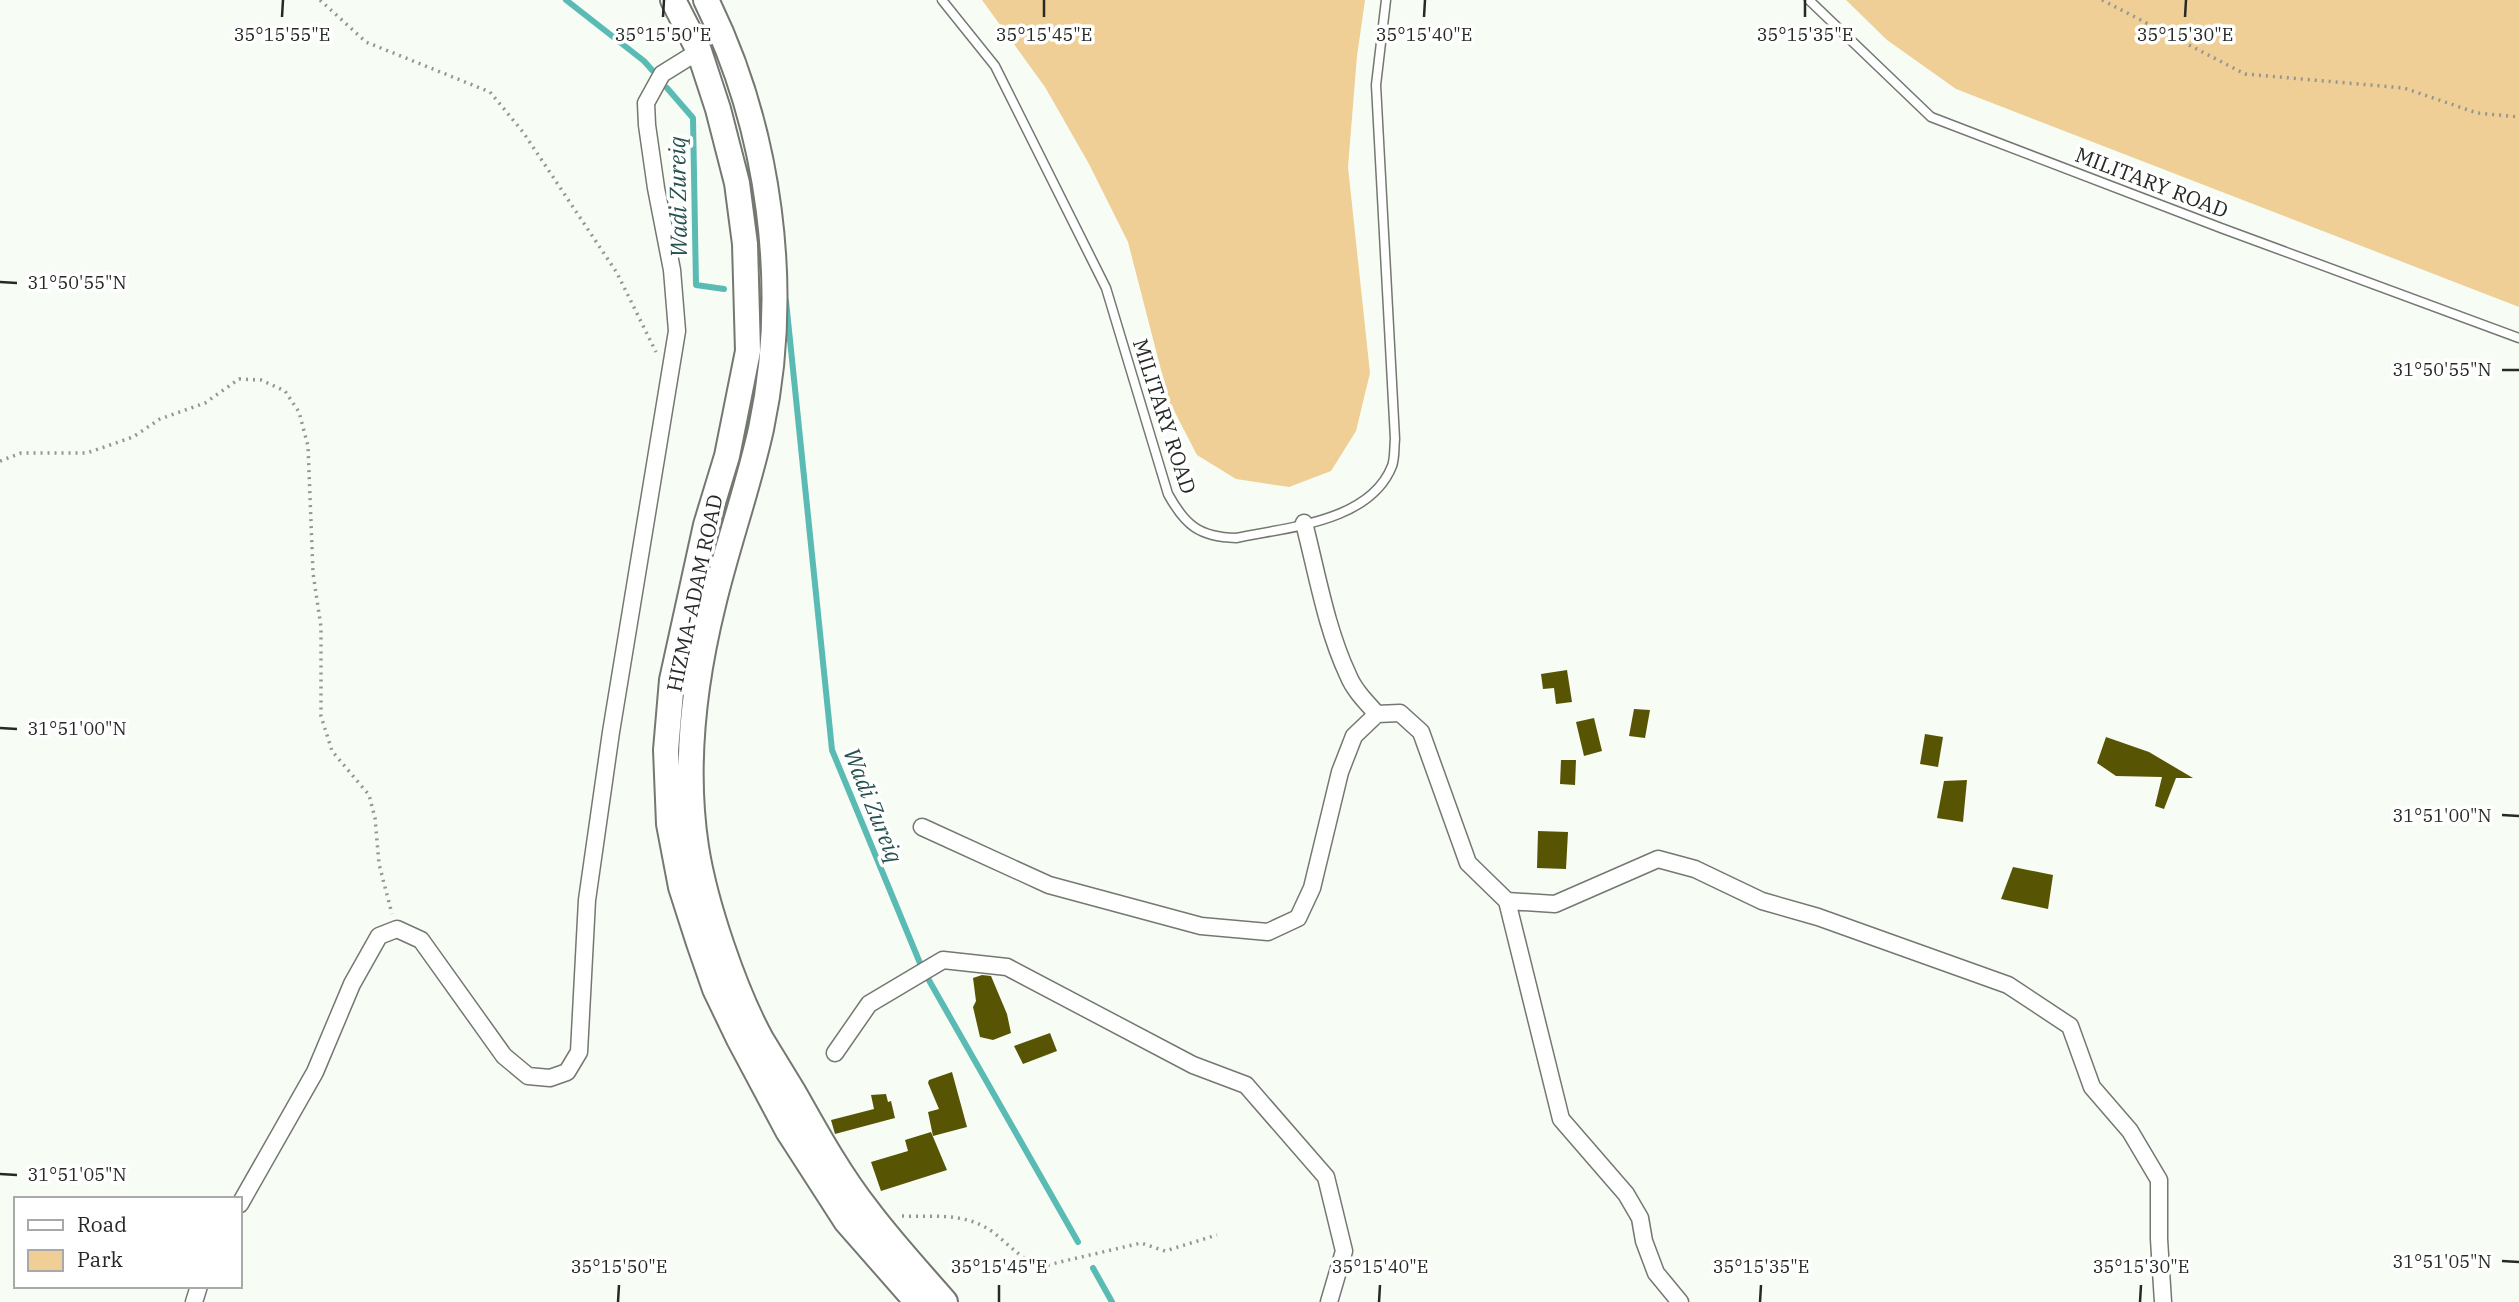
<svg xmlns="http://www.w3.org/2000/svg" width="2519" height="1302" viewBox="0 0 2519 1302" font-family="'IBM Plex Serif',serif">
<style>
.green{fill:#f0cf96}
.lines{fill:none;stroke-linecap:round;stroke-linejoin:round}
.stream{stroke:#5abbb5;stroke-width:6}
.building{fill:#575504}
.lane-casing{stroke:#737870;stroke-width:11}
.street-casing{stroke:#737870;stroke-width:19}
.primary-casing{stroke:#737870;stroke-width:28}
.path{stroke:#939791;stroke-width:3.5;stroke-dasharray:2 5;stroke-linecap:butt}
.lane{stroke:#fff;stroke-width:8}
.street{stroke:#fff;stroke-width:16}
.primary{stroke:#fff;stroke-width:24}
.ticks{fill:none;stroke:#262925;stroke-width:2.5}
.labels{text-anchor:middle;dominant-baseline:central;stroke-width:7;stroke-linejoin:round;paint-order:stroke}
.street-label{font-size:21px;fill:#262925;stroke:#fff}
.water-label{font-size:23px;font-style:italic;fill:#26524f;stroke:#fff}
.ticks-label{font-size:18px;text-anchor:middle;fill:#262925;stroke:#fff;stroke-width:7;stroke-linejoin:round;paint-order:stroke}
</style>
<rect width="100%" height="100%" fill="#f7fdf4"/>
<path class="green" d="M982 0H1365L1357 56 1348 167 1370 373 1356 431 1331 471 1289 487 1236 479 1197 455 1169 401 1128 242 1089 164 1045 87Z
M1846 0H2519V307L1956 89 1887 40Z"/>
<g class="lines">
<path class="stream" d="M566 0 644 61 652 70
M667 88 693 118 696 285 724 289
M786 301 832 750 922 968 1078 1242
M1093 1268 1112 1302"/>
</g>
<path class="building" d="M1567 670 1572 702 1556 704 1554 688 1543 689 1541 674Z
M1634 709 1650 710 1645 738 1629 736Z
M1594 718 1602 751 1584 756 1576 722Z
M1925 734 1943 737 1938 767 1920 764Z
M2106 737 2149 752 2193 778H2176L2164 809 2155 806 2162 777 2116 776 2097 763Z
M1561 760H1576L1575 785 1560 784Z
M1967 780 1963 822 1937 818 1944 781Z
M1538 831 1568 832 1566 869 1537 868Z
M2013 867 2053 875 2048 909 2001 899Z
M982 975 991 976 1007 1014 1011 1033 993 1040 980 1037 973 1007 976 1001 973 978Z
M1050 1033 1057 1051 1023 1064 1014 1046Z
M952 1072 967 1127 933 1136 928 1112 939 1109 928 1083 929 1080Z
M886 1094 888 1102 891 1101 895 1118 835 1134 831 1120 874 1109 871 1095Z
M931 1132 947 1170 881 1191 871 1162 908 1151 905 1140Z"/>
<g class="lines">
<defs>
<path id="lane" d="M942 0 995 66 1106 288 1168 494C1185 525 1199 537 1236 538 1288 527 1370 522 1392 466 1395 458 1394 447 1395 439L1376 85 1386 0
M1809 0 1931 117 2221 228 2519 338"/>
<path id="street" d="M1304 523C1317 573 1326 628 1348 675 1354 690 1366 702 1377 714
M922 827 1049 885 1201 926 1268 932 1298 918 1312 888 1340 772 1354 736 1377 714 1400 713 1421 732 1468 863 1507 901 1555 904 1658 859 1695 869 1762 901 1818 917 2008 985 2070 1026 2092 1087 2130 1131 2159 1180V1239L2163 1302
M1507 901 1561 1119 1626 1194 1640 1218 1644 1241 1656 1273 1680 1302
M835 1053 869 1004 943 960 1007 967 1193 1065 1246 1085 1326 1177 1344 1251 1329 1302
M240 1204 315 1072 352 984 379 936 397 929 421 940 504 1056 528 1076 550 1078 567 1072 579 1052 587 900 611 732 677 331 672 270 656 188 647 125 646 103 662 74 699 51
M194 1302 199 1286"/>
<path id="primary" d="M673 0 699 51 718 109 737 183 745 244 748 351 727 456 706 525 672 680 666 750 669 824 681 887 699 943 715 989 739 1039 788 1131 846 1221 917 1302
M706 0C770 129 791 288 761 429 748 488 727 546 713 605 694 682 684 768 696 847 705 904 734 989 761 1039 772 1057 783 1075 794 1093 817 1134 839 1174 868 1211 892 1243 919 1272 945 1302"/>
</defs>
<use href="#lane" class="lane-casing"/>
<use href="#street" class="street-casing"/>
<use href="#primary" class="primary-casing"/>
<path class="path" d="M320 0 366 42 490 92 523 132 617 273 656 352
M2102 0 2245 74 2404 88 2477 113 2519 117
M0 461 21 453H87L133 437 160 419 205 403 239 379 261 380 285 391 299 412 308 446 313 573 321 627V716L332 751 369 795 375 818 379 864 392 914
M902 1216C934 1217 967 1212 994 1233 1009 1245 1021 1258 1039 1267L1141 1243 1165 1251 1217 1235"/>
<use href="#lane" class="lane"/>
<use href="#street" class="street"/>
<use href="#primary" class="primary"/>
</g>
<path class="ticks" d="M282 17 283 0M663 17 664 0M1044 17V0M1424 17 1425 0M1805 17V0M2185 17 2186 0M0 282 17 283M2502 370H2519M0 728 17 729M2502 815 2519 816M0 1174 17 1175M2502 1261 2519 1262M618 1302 619 1285M999 1302V1285M1379 1302 1380 1285M1760 1302 1761 1285M2140 1302 2141 1285"/>
<g class="labels">
<g class="street-label">
<text transform="translate(2152 182) rotate(21)">MILITARY ROAD</text>
<text transform="translate(1165 416) rotate(72)">MILITARY ROAD</text>
<text transform="translate(694 593) rotate(-78)">HIZMA-ADAM ROAD</text>
</g>
<g class="water-label">
<text transform="translate(677 197) rotate(-91)">Wadi Zureiq</text>
<text transform="translate(874 805) rotate(68)">Wadi Zureiq</text>
</g>
</g>
<g class="ticks-label">
<text x="282" y="41">35°15'55"E</text>
<text x="663" y="41">35°15'50"E</text>
<text x="1044" y="41">35°15'45"E</text>
<text x="1424" y="41">35°15'40"E</text>
<text x="1805" y="41">35°15'35"E</text>
<text x="2185" y="41">35°15'30"E</text>
<text x="77" y="289">31°50'55"N</text>
<text x="2442" y="376">31°50'55"N</text>
<text x="77" y="735">31°51'00"N</text>
<text x="2442" y="822">31°51'00"N</text>
<text x="77" y="1181">31°51'05"N</text>
<text x="2442" y="1268">31°51'05"N</text>
<text x="619" y="1273">35°15'50"E</text>
<text x="999" y="1273">35°15'45"E</text>
<text x="1380" y="1273">35°15'40"E</text>
<text x="1761" y="1273">35°15'35"E</text>
<text x="2141" y="1273">35°15'30"E</text>
</g>
<rect x="14" y="1197" width="228" height="91" fill="#ffffff" stroke="#a8a9a8" stroke-width="2"/>
<rect x="28" y="1220" width="35" height="10" fill="#ffffff" stroke="#a8a9a8" stroke-width="2"/>
<text x="77" y="1232" font-size="21" fill="#262925">Road</text>
<rect x="28" y="1250" width="35" height="21" fill="#f0cf96" stroke="#a8a9a8" stroke-width="2"/>
<text x="77" y="1267" font-size="21" fill="#262925">Park</text>
</svg>
